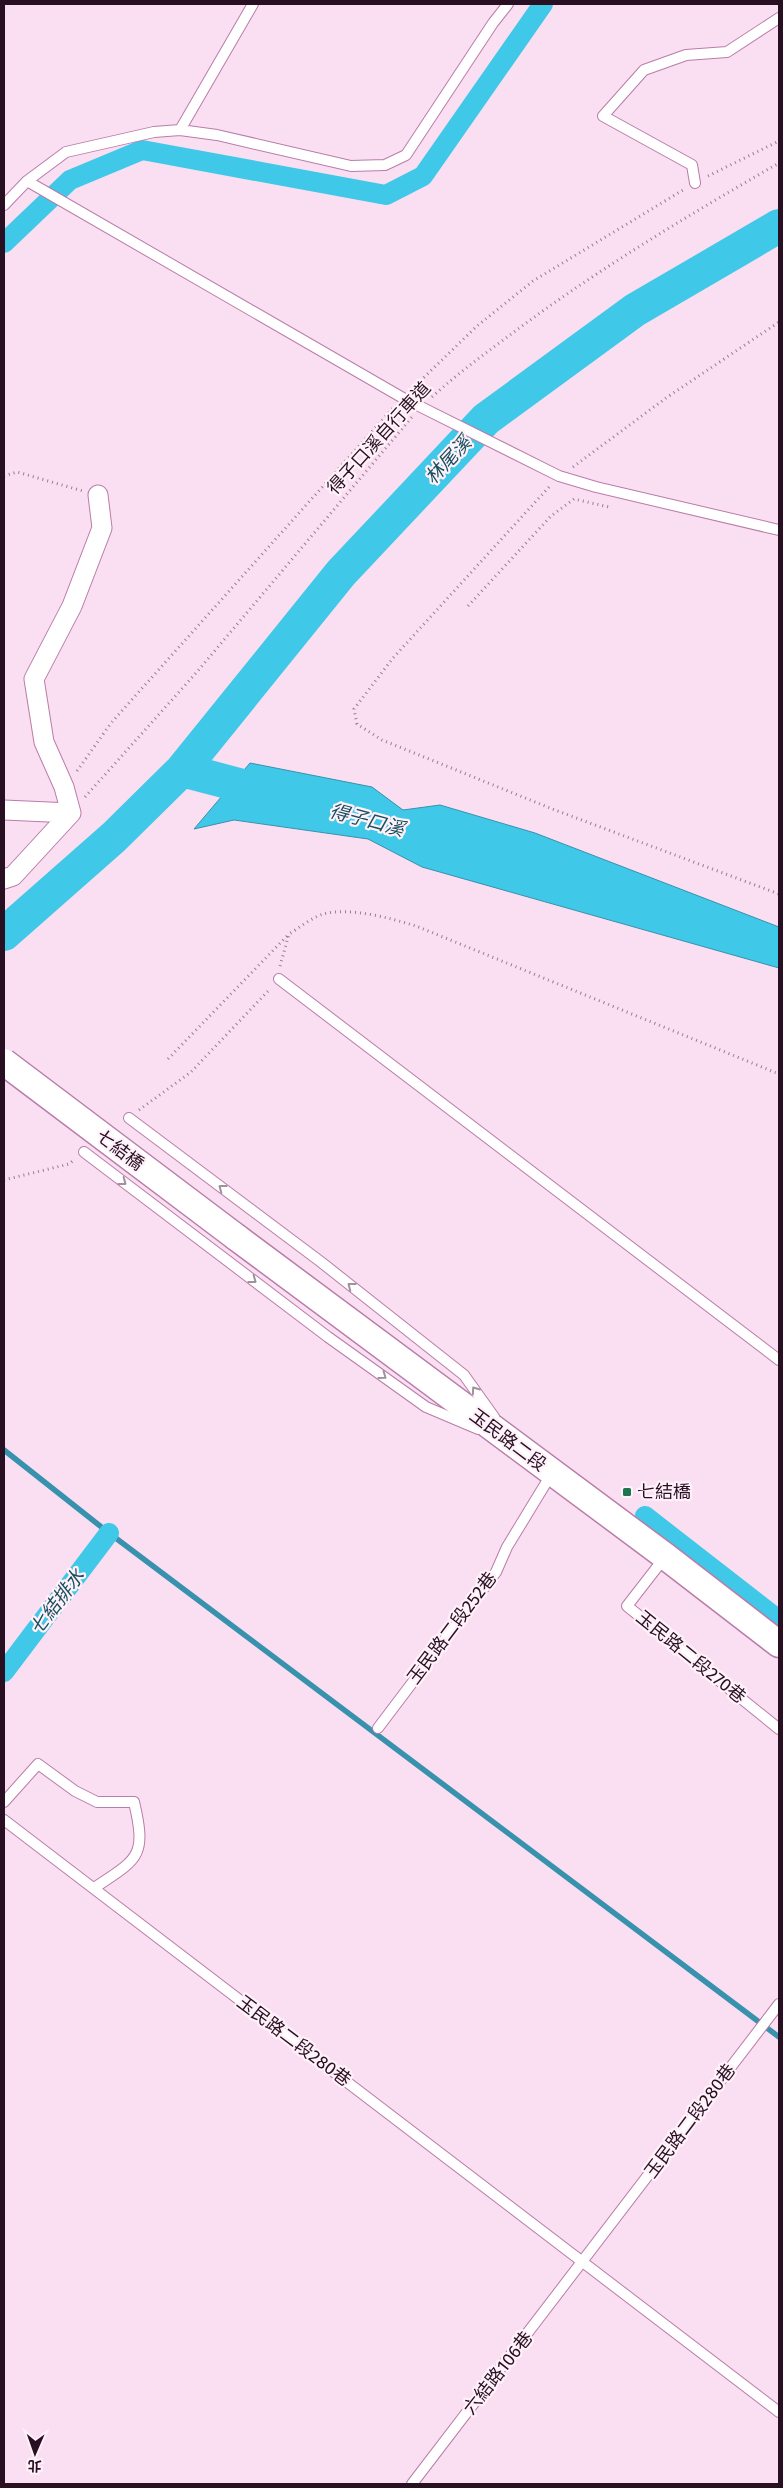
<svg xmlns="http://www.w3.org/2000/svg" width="783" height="2488" viewBox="0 0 783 2488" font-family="'Fira Sans','Noto Sans TC',sans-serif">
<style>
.water{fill:#3fc8e8;stroke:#3891ad}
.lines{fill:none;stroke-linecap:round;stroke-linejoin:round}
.stream{stroke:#3891ad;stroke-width:5.5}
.canal{stroke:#3fc8e8;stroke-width:20}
.river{stroke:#3fc8e8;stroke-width:34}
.lane-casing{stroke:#ba7ca9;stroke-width:12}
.street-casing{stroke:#ba7ca9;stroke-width:21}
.secondary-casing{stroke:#ba7ca9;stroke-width:29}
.path{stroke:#977e90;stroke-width:3;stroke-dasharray:1 4;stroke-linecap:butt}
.lane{stroke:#fff;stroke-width:10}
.street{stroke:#fff;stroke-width:19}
.secondary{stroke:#fff;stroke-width:26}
.secondary-bridge-casing{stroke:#ba7ca9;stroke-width:29;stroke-linecap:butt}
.secondary-bridge{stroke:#fff;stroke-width:26}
.oneway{stroke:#9e939c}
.poi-dot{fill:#1b764b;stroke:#fff1fa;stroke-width:2}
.labels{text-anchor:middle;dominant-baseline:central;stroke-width:4.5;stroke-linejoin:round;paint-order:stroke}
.street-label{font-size:18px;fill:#281022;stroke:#fff1fa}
.poi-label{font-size:18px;fill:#281022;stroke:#fff1fa;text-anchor:start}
.water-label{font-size:19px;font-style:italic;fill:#174f5d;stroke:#fff1fa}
</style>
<rect width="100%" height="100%" fill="#fadff2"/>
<path class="water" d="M250 763 372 787 403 810 440 805 535 833 779 927V968L422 867 368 839 234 820 194 829Z"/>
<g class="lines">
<path class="stream" d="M4 1450 109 1533 779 2037"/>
<path class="canal" d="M4 243 70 180 142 150 386 195 423 176 543 4
M645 1516 779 1620
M4 1672 109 1533"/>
<path class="river" d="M182 770 277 795
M4 934 114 837 182 770 341 573 486 419 635 310 779 226"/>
<defs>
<path id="lane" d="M180 130 217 135 351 166 385 165 406 155 493 23 508 4
M27 181 403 398 559 476 596 487 779 530
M695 183 692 165 603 116 644 70 686 55 727 52 779 18
M4 205 27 181 66 152 154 132 180 130 253 4
M279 979 779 1360
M129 1118 321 1262 464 1375 494 1417
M84 1152 328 1337 426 1407 478 1429
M665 1557 627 1606 779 1729
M378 1728 496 1572 507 1547 552 1473
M4 1802 38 1764 75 1791 97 1802H134C147 1857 138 1859 94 1888
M4 1820 779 2412
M412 2484 779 2004"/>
<path id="street" d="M4 810 71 813
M71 813 64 787 44 742 34 679 72 606 102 528 98 495
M4 879 13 876 71 813"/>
<path id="secondary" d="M236 1237 665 1556 779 1644"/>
</defs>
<use href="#lane" class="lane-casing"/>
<use href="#street" class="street-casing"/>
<use href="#secondary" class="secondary-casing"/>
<path class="path" d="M708 176 779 141
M413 388 477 326 533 281 683 190
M432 397C457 374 483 355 510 335 595 271 687 216 779 163
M573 467 666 398 779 322
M4 476 17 472 83 491
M549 487 393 658 354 709 357 724 382 740 555 810 779 894
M468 606 551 516 574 499 609 507 611 505
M77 771 111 723 393 408
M85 797 196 673 412 417
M280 966 289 934C299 928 311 918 323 914 350 907 390 918 416 926L779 1074
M168 1059 288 935
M139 1110 191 1072 270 989
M4 1180 69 1164 75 1159"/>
<use href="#lane" class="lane"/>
<use href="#street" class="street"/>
<use href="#secondary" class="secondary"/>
<defs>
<path id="secondary-bridge" d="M4 1062 236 1237"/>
</defs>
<use href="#secondary-bridge" class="secondary-bridge-casing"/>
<use href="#secondary-bridge" class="secondary-bridge"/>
</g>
<defs><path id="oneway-chevron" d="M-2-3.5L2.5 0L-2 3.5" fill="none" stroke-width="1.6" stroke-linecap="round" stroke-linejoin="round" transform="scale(1.25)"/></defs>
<g class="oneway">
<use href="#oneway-chevron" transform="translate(123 1182) rotate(37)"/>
<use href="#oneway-chevron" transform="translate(222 1188) rotate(-143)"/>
<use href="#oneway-chevron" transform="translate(253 1280) rotate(37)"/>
<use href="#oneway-chevron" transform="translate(351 1286) rotate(-142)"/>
<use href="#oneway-chevron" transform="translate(383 1376) rotate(36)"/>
<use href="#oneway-chevron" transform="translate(475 1390) rotate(-125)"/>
</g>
<rect class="poi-dot" x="622" y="1487" width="10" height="10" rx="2.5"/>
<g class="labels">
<g class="street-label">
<text transform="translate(379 438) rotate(-48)">得子口溪自行車道</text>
<text transform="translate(120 1150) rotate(37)">七結橋</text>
<text transform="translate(508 1440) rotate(37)">玉民路二段</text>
<text transform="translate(452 1628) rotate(-53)">玉民路二段252巷</text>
<text transform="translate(691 1657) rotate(39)">玉民路二段270巷</text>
<text transform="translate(294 2041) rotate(37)">玉民路二段280巷</text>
<text transform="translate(690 2121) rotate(-53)">玉民路二段280巷</text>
<text transform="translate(498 2373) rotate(-52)">六結路106巷</text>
</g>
<g class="poi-label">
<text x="637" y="1492">七結橋</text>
</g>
<g class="water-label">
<text transform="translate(448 460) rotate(-47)">林尾溪</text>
<text transform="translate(367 820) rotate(15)">得子口溪</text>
<text transform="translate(57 1602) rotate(-53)">七結排水</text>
</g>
</g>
<rect width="783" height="2488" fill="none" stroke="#281022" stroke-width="10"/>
<g transform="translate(35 2453) rotate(182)" stroke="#fff1fa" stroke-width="4" paint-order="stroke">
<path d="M0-4L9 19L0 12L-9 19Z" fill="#281022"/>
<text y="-8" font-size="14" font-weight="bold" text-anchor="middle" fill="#281022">北</text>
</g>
</svg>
